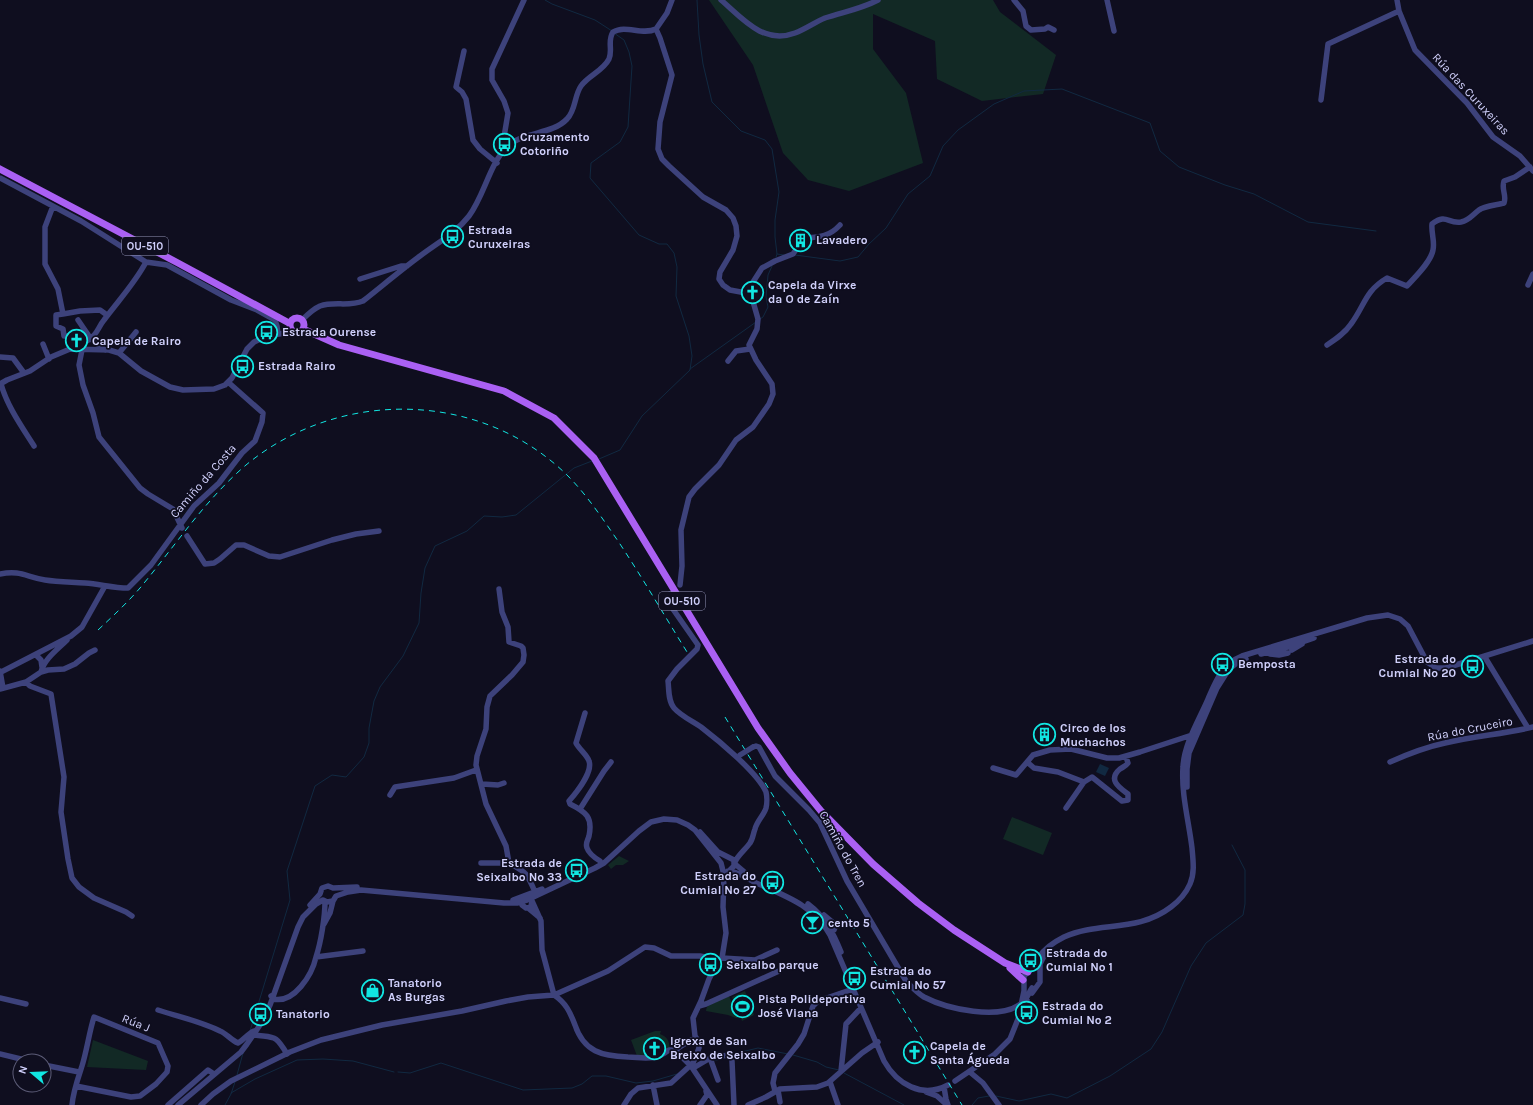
<svg xmlns="http://www.w3.org/2000/svg" width="1533" height="1105" viewBox="0 0 1533 1105" font-family="Karla,sans-serif">
<style>
.green{fill:#122925}
.water{fill:#112941}
.lines{fill:none;stroke-linecap:round;stroke-linejoin:round}
.stream{stroke:#112941;stroke-width:1}
.minor{stroke:#3d427b;stroke-width:5.5}
.major{stroke:#aa60f3;stroke-width:7}
.rail{stroke:#11e6e2;stroke-width:1;stroke-dasharray:6 5;stroke-linecap:butt}
.minor-bridge{stroke:#3d427b;stroke-width:5.5}
.labels{text-anchor:middle;dominant-baseline:central;stroke-width:3.5;stroke-linejoin:round;paint-order:stroke}
.shield{fill:#0f0e1f;stroke:#9696b9;stroke-width:1}
.shield-label{font-size:11px;font-weight:bold;fill:#d0d0fb}
.street-label{font-size:12px;fill:#d0d0fb;stroke:#0f0e1f}
.poi-label{font-size:12px;font-weight:bold;fill:#d0d0fb;stroke:#0f0e1f;text-anchor:start}
</style>
<rect width="100%" height="100%" fill="#0f0e1f"/>
<path class="green" d="M709 0H993L1000 12 1056 55 1043 94 982 101 937 79 935 41 873 14V49L906 93 923 163 849 191 808 180 783 153 753 65Z
M1012 817 1052 833 1043 855 1003 839Z
M619 856 629 861 623 865H616L611 869 608 865Z
M745 991 754 1015 742 1021 732 997Z
M729 996 738 1018H736L728 1015 706 1011C707 1001 721 999 729 996Z
M655 1031H661L660 1034C668 1037 669 1041 670 1049L661 1051 658 1039 651 1041 652 1045 650 1046 653 1053 649 1055 637 1056 631 1040Z
M93 1040 148 1061 146 1070 87 1067Z"/>
<path class="water" d="M1100 764 1109 768 1105 776 1096 772Z"/>
<g class="lines">
<path class="stream" d="M545 0 552 4 595 20 612 31
M697 0 699 35 703 64 712 102 741 131 765 140 772 149 779 192 775 220V237L777 254 776 257
M777 254 784 255
M795 255 840 261 858 257 869 244 886 228 908 194 930 176 943 146 958 130 994 104 1024 91 1062 89 1150 123 1160 151 1179 167 1225 185 1254 194 1308 222 1376 231
M760 319 763 317 768 307 766 297 768 275 772 266
M690 369 756 322
M599 459 620 450 642 416 690 370 692 356 689 336 676 296 677 267 674 253 667 244H659L639 235 590 178 591 163 620 142 628 127 632 66 629 52 624 40 614 33
M250 1031 290 900 287 871 315 786 332 775 346 777 364 757 369 743V728L374 701 380 687 403 656 419 623 421 593 425 568 435 546 467 531 484 516 502 517 516 515 574 468 592 461
M733 1054 758 1048 788 1054
M793 1055 817 1062 826 1067 839 1070
M714 1061 720 1059
M398 1072 410 1073 441 1063 523 1090 572 1088 582 1084 592 1076H606L636 1083 653 1081 677 1074
M844 1073 904 1105
M237 1075 243 1053
M231 1093 255 1079 297 1060 323 1059 353 1061 394 1072
M996 1096 1019 1101 1051 1094 1067 1098 1110 1076 1151 1049 1162 1032 1191 966 1206 943 1243 915 1245 904V870L1232 845
M225 1105 231 1094 235 1082
M972 1105 978 1098 989 1096"/>
<path class="minor" d="M721 0C742 18 763 45 795 33 806 29 815 22 825 18 843 12 861 9 878 0
M1014 0 1023 11 1026 26 1031 30 1045 29 1048 27 1054 30
M1107 0 1114 31
M1397 0 1399 11 1415 50 1467 103 1493 137 1520 156 1533 171
M656 29 660 38 672 75 660 122 658 149 662 159 669 166 703 197 726 210 733 218 736 226 737 236 733 250 720 272 719 279 723 285 730 290 746 293 752 298 758 319 757 329 749 345 756 360 772 384 773 394 769 404 753 427 736 440 719 465 695 489 689 497 681 530 682 566 680 585
M464 51 456 87 462 92 466 99 473 140 480 149 497 163
M1321 100 1328 44 1399 11
M506 148 503 143 508 113 504 101 492 80V69L524 0
M0 178 81 221 146 262 167 265 231 300 257 310 275 320 277 326 278 334
M53 206 45 227V264L58 289 63 314 56 315V326L63 329 64 336H69L71 343 77 346
M360 279 401 266H407
M1528 285 1533 274
M746 293 762 268 775 261 793 254 804 238C819 237 829 237 840 225
M63 314 80 311 100 310 107 315
M78 320 91 339 105 350
M302 320C307 315 313 309 320 306 334 301 349 307 363 301 382 286 401 270 420 256 437 243 456 233 469 216 484 196 490 163 507 147 523 131 552 135 567 119 576 110 574 96 581 86 589 75 603 71 609 59 613 50 607 41 613 32 626 24 642 36 656 29L667 13 672 0
M43 344 49 359
M1327 345C1336 339 1345 333 1351 324 1365 305 1365 291 1387 278L1407 286C1415 277 1431 262 1433 250 1435 241 1431 233 1432 224 1447 213 1447 224 1461 222 1470 220 1473 214 1479 210 1484 206 1497 205 1504 203 1507 195 1501 190 1504 181L1515 177 1530 167
M75 348C80 344 86 342 91 338 97 334 99 326 104 320 118 301 135 283 146 262
M82 350 79 365 83 385 93 413 99 437 140 488 148 494 173 509 182 528
M119 353 136 332
M0 357 13 358 24 373
M728 361 736 351 750 349
M0 384 7 380 30 371 51 357 70 349 109 350 119 353 141 371 170 387 183 390 214 389 225 385 232 378 247 349 254 342 267 336 285 333 290 329
M1 384C7 406 22 427 34 446
M187 536 205 564 214 563 220 559 236 545H244L269 556 280 557 332 540 356 534 379 531
M0 574C21 570 26 577 45 580 58 582 72 582 85 583 100 584 113 588 128 588L151 565 194 506 219 483 242 453 255 441 262 422 263 413 228 382
M499 589 502 612 508 627 509 642 521 646 523 648 524 655 523 662 512 675 490 696 487 707 486 729 477 756 476 765 486 804 506 846 509 863C527 873 527 873 535 892
M670 594 668 602 698 645 697 649 677 669 668 681C669 689 668 701 674 708 681 716 692 721 701 727 718 740 758 773 766 792 767 796 767 804 766 808 764 815 757 821 755 829 753 834 753 839 750 843 745 850 738 855 735 862
M1292 650 1302 644
M1261 654 1285 648 1314 638
M1270 654 1279 655 1288 653
M36 655 41 660 42 667
M1486 659 1528 728
M0 671 3 688
M1 672 71 636 82 627 105 586
M41 672C44 659 58 649 67 640
M26 682 30 686 51 694 64 777 61 812 68 859 72 878 79 887 94 898 126 912 132 916
M0 689 26 682 41 672 48 670 64 669 75 664 89 653 95 650
M585 713 576 743C579 749 587 755 589 761 593 772 576 793 569 801L570 804C586 812 593 817 589 836 588 840 585 843 587 848 589 854 595 858 600 861
M753 747 756 746 759 747 775 776 809 810 820 823 847 881 906 981C912 987 917 993 924 997 947 1009 1000 1021 1022 1003 1026 1001 1029 992 1032 988
M1027 762 1034 768 1058 772 1084 782
M1390 762C1408 754 1426 747 1445 743 1474 736 1504 734 1533 727
M993 768 1016 775 1033 755 1050 750 1071 749 1107 758H1119L1140 752 1195 734
M482 784 498 785 504 783
M1187 787V769L1189 753 1217 688 1229 669 1238 662 1246 659
M390 795 395 787 454 778 476 770
M1066 808 1084 782 1092 777 1122 801 1128 800V794C1120 788 1107 780 1120 769 1123 767 1126 766 1128 763L1126 757
M580 809 604 771 611 762
M700 832 718 852 734 860V866L730 870
M481 863H509
M735 864 748 875
M728 871C737 871 746 878 754 882 783 895 814 905 830 935L884 1061C897 1084 922 1099 948 1085
M513 900 542 889
M522 900V905L526 908 531 906 532 901
M532 901 541 921 542 950 554 995
M808 904C825 917 833 932 841 952
M310 905 320 894 322 888 328 886 333 888 357 887
M528 908 540 918
M824 915 836 925 834 930 831 932
M324 924 330 913 333 901
M316 957 363 951
M722 958 755 960 777 950
M1032 993 1040 982V964L1045 954
M554 995C566 1003 570 1012 575 1025 584 1052 602 1056 628 1057 637 1057 650 1060 659 1056 662 1055 666 1052 669 1050H675L691 1066 717 1105
M271 996 273 999C294 1004 312 975 316 957 321 942 325 917 325 901
M0 998 26 1004
M699 1006 706 1004 779 971
M158 1010C179 1017 200 1021 220 1031 227 1034 231 1040 238 1043 244 1040 247 1034 254 1031
M1022 1018 1027 1000
M254 1035C275 1038 275 1034 287 1054
M675 1050 691 1040 697 1039
M0 1054 29 1061
M710 1058 718 1080
M44 1065 79 1072
M691 1066 695 1067 712 1057 730 1055 732 1061 734 1105
M841 1071 846 1024 861 1008
M971 1073 983 1083 999 1105
M955 1081 995 1054 1010 1039 1018 1019 1024 991V976C1026 974 1029 972 1030 970 1034 966 1036 961 1039 957 1045 948 1054 942 1064 937 1099 921 1137 933 1171 907 1179 901 1186 893 1190 884 1195 873 1193 860 1192 848 1189 822 1181 794 1183 767 1184 744 1199 720 1208 699 1216 681 1222 664 1242 656L1367 618 1388 615 1400 619 1408 626 1427 662 1436 668H1446L1533 641
M830 1082 838 1105
M653 1085 657 1105
M944 1087 946 1099 948 1105
M778 1090 780 1102
M775 1091 773 1083 775 1073 798 1044 804 1034 813 1006 818 1001 853 989
M926 1092 937 1096 947 1105
M72 1105C73 1092 78 1078 82 1066 87 1050 89 1033 94 1017L158 1043 168 1066 167 1072 156 1084 140 1096 131 1097 76 1086
M168 1105 208 1070 214 1074
M178 1105 241 1052 247 1044 260 1025 270 1005 298 927 303 917 316 904 323 900 327 902 333 901 336 896 348 892 361 890 504 903H517L527 900 595 868 604 863 639 831 651 822 664 819 677 820 688 825 695 830 721 863 724 875 723 907 726 933 722 958 719 960 709 979 701 1001 693 1018 695 1036 698 1041 699 1048 693 1063 671 1083 638 1088 631 1094 624 1105
M201 1105 213 1094 231 1081 290 1052 321 1040 382 1025 462 1011 506 1001 528 997 554 995 608 971 645 947 654 948 671 956H700L719 960
M700 1105 707 1095 706 1091
M748 1105 766 1097 780 1089 817 1087 828 1083 862 1053 878 1042"/>
<path class="major" d="M0 169 178 263 289 323
M290 325a7 7 0 1 1 14 0a7 7 0 1 1-14 0Z
M303 329 339 345 504 391 554 418 594 458 758 728 790 773 821 811 873 864 918 903 954 930 1005 963 1028 972
M1010 968 1023 980"/>
<path class="rail" d="M98 630C113 616 127 603 140 588 175 546 205 500 246 465 339 388 480 390 567 475 587 495 602 518 618 541 642 577 664 615 687 652
M725 717 962 1105"/>
<path class="minor-bridge" d="M740 755 753 747"/>
</g>
<defs>
<symbol id="bus-ring" viewBox="-11 -11 22 22"><circle r="9.5" fill="#0f0e1f" stroke="#11e6e2" stroke-width="1.5"/><path d="M-5-6H5V4H4V6H2V4H-2V6H-4V4H-5ZM-3.5-4V0h7V-4ZM-3.5 1.2v1.5H-2V1.2ZM2 1.2v1.5H3.5V1.2Z" fill="#11e6e2"/></symbol>
<symbol id="building-ring" viewBox="-11 -11 22 22"><circle r="9.5" fill="#0f0e1f" stroke="#11e6e2" stroke-width="1.5"/><path d="M-4-6H4V6H1V3H-1V6H-4ZM-2.5-4.3h1.7v1.8h-1.7ZM.8-4.3h1.7v1.8H.8ZM-2.5-1h1.7V.8h-1.7ZM.8-1h1.7V.8H.8Z" fill="#11e6e2"/></symbol>
<symbol id="church-ring" viewBox="-11 -11 22 22"><circle r="9.5" fill="#0f0e1f" stroke="#11e6e2" stroke-width="1.5"/><path d="M-1.2-6h2.4v3.5h3.3v2.4h-3.3V6h-2.4V-.1h-3.3v-2.4h3.3Z" fill="#11e6e2"/></symbol>
<symbol id="bar-ring" viewBox="-11 -11 22 22"><circle r="9.5" fill="#0f0e1f" stroke="#11e6e2" stroke-width="1.5"/><path d="M-6-5H6L.8 .8V4.5H3.5V6h-7V4.5H-.8V.8Z" fill="#11e6e2"/></symbol>
<symbol id="shop-ring" viewBox="-11 -11 22 22"><circle r="9.5" fill="#0f0e1f" stroke="#11e6e2" stroke-width="1.5"/><path d="M-5-2.5h2.3a2.7 3.5 0 0 1 5.4 0H5L5.5 6h-11ZM-1.5-2.5h3a1.5 2.3 0 0 0-3 0Z" fill="#11e6e2"/></symbol>
<symbol id="stadium-ring" viewBox="-11 -11 22 22"><circle r="9.5" fill="#0f0e1f" stroke="#11e6e2" stroke-width="1.5"/><path d="M0-5a6.5 5 0 1 0 0 10a6.5 5 0 1 0 0-10ZM-3.5-1.8h7v3.6h-7Z" fill="#11e6e2"/></symbol>
</defs>
<g fill-rule="evenodd">
<use href="#bus-ring" x="492" y="132" width="25" height="25"/>
<use href="#bus-ring" x="440" y="224" width="25" height="25"/>
<use href="#building-ring" x="788" y="228" width="25" height="25"/>
<use href="#church-ring" x="740" y="280" width="25" height="25"/>
<use href="#bus-ring" x="254" y="320" width="25" height="25"/>
<use href="#church-ring" x="64" y="328" width="25" height="25"/>
<use href="#bus-ring" x="230" y="354" width="25" height="25"/>
<use href="#bus-ring" x="1210" y="652" width="25" height="25"/>
<use href="#bus-ring" x="1460" y="654" width="25" height="25"/>
<use href="#building-ring" x="1032" y="722" width="25" height="25"/>
<use href="#bus-ring" x="564" y="858" width="25" height="25"/>
<use href="#bus-ring" x="760" y="870" width="25" height="25"/>
<use href="#bar-ring" x="800" y="910" width="25" height="25"/>
<use href="#bus-ring" x="1018" y="948" width="25" height="25"/>
<use href="#bus-ring" x="698" y="952" width="25" height="25"/>
<use href="#bus-ring" x="842" y="966" width="25" height="25"/>
<use href="#shop-ring" x="360" y="978" width="25" height="25"/>
<use href="#stadium-ring" x="730" y="994" width="25" height="25"/>
<use href="#bus-ring" x="1014" y="1000" width="25" height="25"/>
<use href="#bus-ring" x="248" y="1002" width="25" height="25"/>
<use href="#church-ring" x="642" y="1036" width="25" height="25"/>
<use href="#church-ring" x="902" y="1040" width="25" height="25"/>
</g>
<g class="labels">
<g class="shield">
<rect x="122" y="237" width="46" height="18" rx="3"/>
<rect x="659" y="592" width="46" height="18" rx="3"/>
</g>
<g class="shield-label">
<text x="145" y="246">OU-510</text>
<text x="682" y="601">OU-510</text>
</g>
<g class="street-label">
<text transform="translate(1471 94) rotate(47)">Rúa das Curuxeiras</text>
<text transform="translate(203 481) rotate(-49)">Camiño da Costa</text>
<text transform="translate(1470 729) rotate(-11)">Rúa do Cruceiro</text>
<text transform="translate(843 849) rotate(61)">Camiño do Tren</text>
<text transform="translate(136 1023) rotate(22)">Rúa J</text>
</g>
<g class="poi-label">
<text x="520" y="137">Cruzamento<tspan x="520" dy="14">Cotoriño</tspan></text>
<text x="468" y="230">Estrada<tspan x="468" dy="14">Curuxeiras</tspan></text>
<text x="816" y="240">Lavadero</text>
<text x="768" y="285">Capela da Virxe<tspan x="768" dy="14">da O de Zaín</tspan></text>
<text x="282" y="332">Estrada Ourense</text>
<text x="92" y="341">Capela de Rairo</text>
<text x="258" y="366">Estrada Rairo</text>
<text x="1456" y="659" text-anchor="end">Estrada do<tspan x="1456" dy="14">Cumial Nº 20</tspan></text>
<text x="1238" y="664">Bemposta</text>
<text x="1060" y="728">Circo de los<tspan x="1060" dy="14">Muchachos</tspan></text>
<text x="562" y="863" text-anchor="end">Estrada de<tspan x="562" dy="14">Seixalbo Nº 33</tspan></text>
<text x="756" y="876" text-anchor="end">Estrada do<tspan x="756" dy="14">Cumial Nº 27</tspan></text>
<text x="828" y="923">cento 5</text>
<text x="1046" y="953">Estrada do<tspan x="1046" dy="14">Cumial Nº 1</tspan></text>
<text x="726" y="965">Seixalbo parque</text>
<text x="870" y="971">Estrada do<tspan x="870" dy="14">Cumial Nº 57</tspan></text>
<text x="388" y="983">Tanatorio<tspan x="388" dy="14">As Burgas</tspan></text>
<text x="758" y="999">Pista Polideportiva<tspan x="758" dy="14">José Viana</tspan></text>
<text x="1042" y="1006">Estrada do<tspan x="1042" dy="14">Cumial Nº 2</tspan></text>
<text x="276" y="1014">Tanatorio</text>
<text x="670" y="1041">Igrexa de San<tspan x="670" dy="14">Breixo de Seixalbo</tspan></text>
<text x="930" y="1046">Capela de<tspan x="930" dy="14">Santa Águeda</tspan></text>
</g>
</g>
<g transform="translate(32 1073) rotate(289)"><circle r="19" fill="#0f0e1f" stroke="#5c5c77"/>
<path d="M0-3L7 15L0 10L-7 15Z" fill="#11e6e2"/>
<text y="-6" font-size="11" font-weight="bold" text-anchor="middle" fill="#d0d0fb">N</text>
</g>
</svg>
